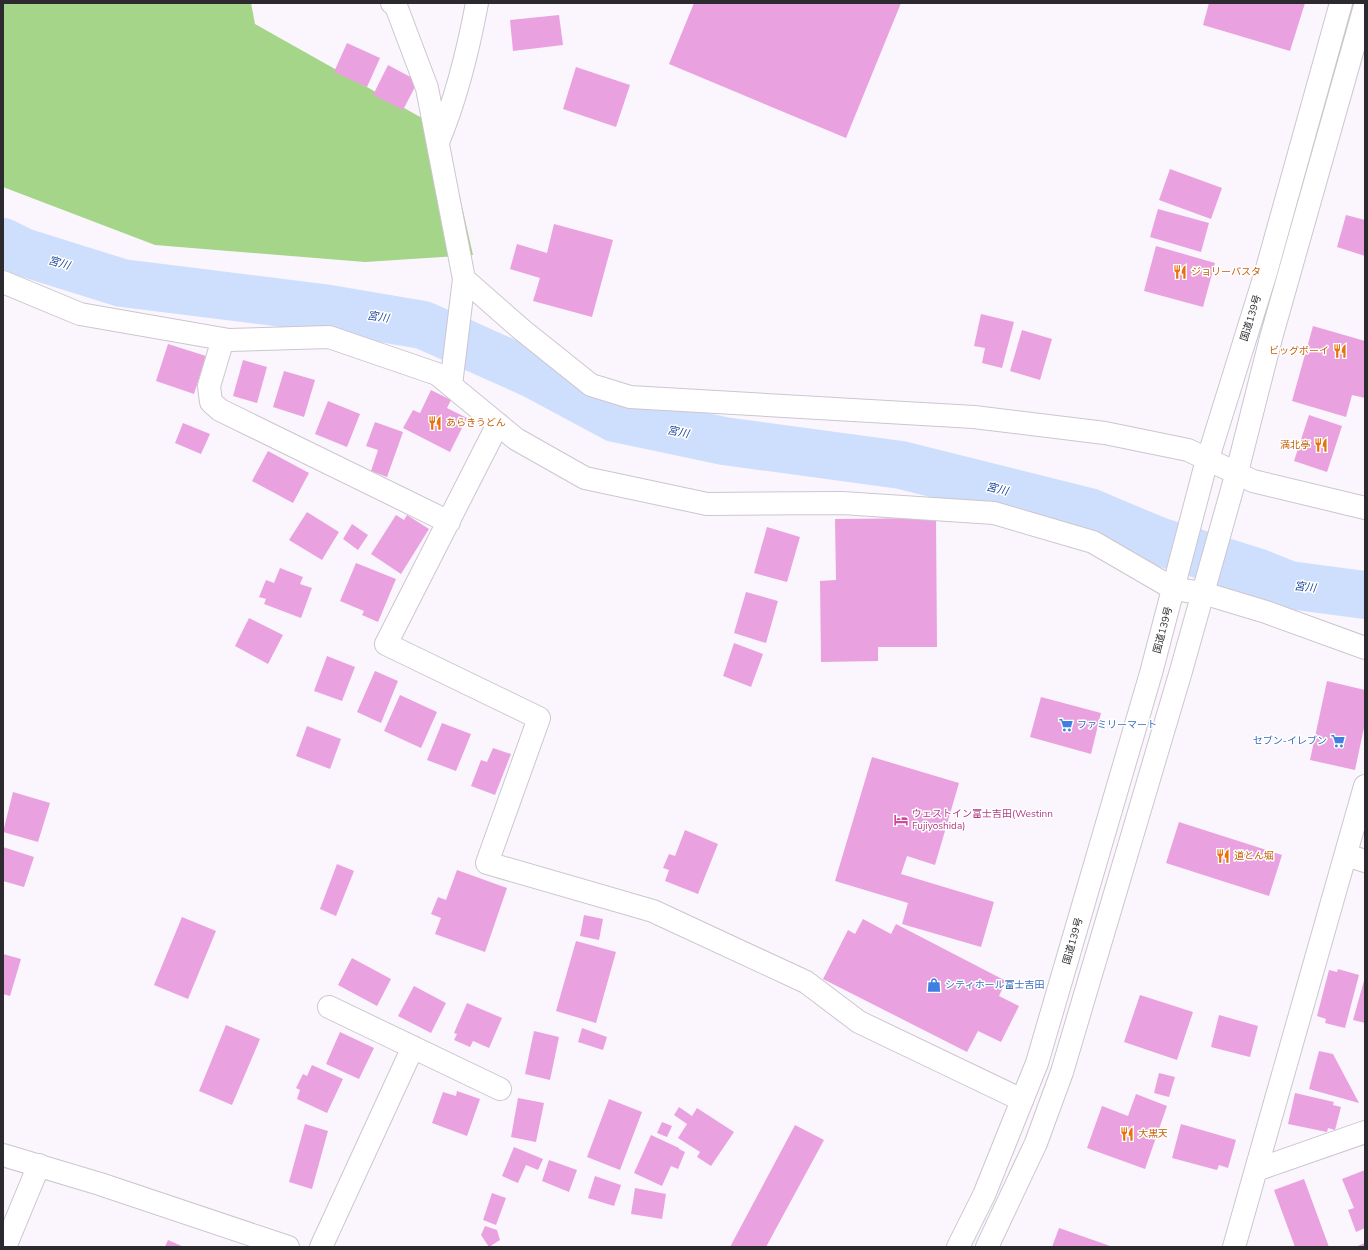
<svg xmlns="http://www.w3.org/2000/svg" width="1368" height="1250" viewBox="0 0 1368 1250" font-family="'Nunito Sans','Noto Sans JP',sans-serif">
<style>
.forest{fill:#a5d588}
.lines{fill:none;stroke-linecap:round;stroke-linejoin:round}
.river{stroke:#cedffe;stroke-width:48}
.building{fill:#e9a2df}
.minor-casing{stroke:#ccc6cf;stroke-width:24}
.tertiary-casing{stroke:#ccc6cf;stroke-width:24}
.trunk-casing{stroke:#ccc6cf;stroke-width:24}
.minor{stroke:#fff;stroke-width:22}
.tertiary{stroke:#fff;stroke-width:22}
.trunk{stroke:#fff;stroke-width:22}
.labels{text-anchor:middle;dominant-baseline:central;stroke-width:3;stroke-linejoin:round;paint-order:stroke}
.food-label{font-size:10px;fill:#c56008;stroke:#fff;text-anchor:start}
.street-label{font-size:10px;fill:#2c2a2e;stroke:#fff}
.shop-label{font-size:10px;fill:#366cbe;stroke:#fff;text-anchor:start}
.hotel-label{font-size:10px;fill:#b23c85;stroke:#fff;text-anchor:start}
.water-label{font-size:11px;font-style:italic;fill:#1f489c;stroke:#fff}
</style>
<rect width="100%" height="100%" fill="#fbf5fe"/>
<path class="forest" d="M3 3H251L255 24 445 131 473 255 365 262 155 245 3 187Z"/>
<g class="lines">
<path class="river" d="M3 242 23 252 122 283 323 308 423 325 533 374 615 418 724 441 901 465 1089 512 1158 541 1259 573 1289 585 1365 595"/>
</g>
<path class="building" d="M694 3H901L846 138 669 64Z
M1209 3H1305L1290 51 1203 25Z
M559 15 563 45 513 51 510 20Z
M347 43 380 58 367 87 334 72Z
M388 65 418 81 403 110 373 95Z
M576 67 630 85 616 127 563 109Z
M1170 169 1222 188 1211 219 1159 200Z
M1158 209 1209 223 1201 252 1150 237Z
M1346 215 1365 220V256L1337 247Z
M554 224 613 240 592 317 533 301 540 278 510 269 517 244 547 253Z
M1156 246 1215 263 1203 307 1144 291Z
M981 314 1014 322 1002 368 982 363 985 348 974 346Z
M1313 326 1365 341V398L1352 395 1346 417 1292 401Z
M1022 330 1052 339 1040 380 1010 371Z
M168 344 206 356 194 394 156 381Z
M243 360 267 367 257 403 233 396Z
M284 371 315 380 304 417 273 407Z
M431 390 451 400 447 408 467 418 450 452 403 428 413 410 420 413Z
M328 401 360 414 347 447 315 434Z
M1309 415 1342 426 1327 472 1294 461Z
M375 422 403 432 387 477 371 471 378 450 366 446Z
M183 423 210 434 201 454 175 443Z
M268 451 309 473 293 503 252 481Z
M307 512 339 532 322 560 289 540Z
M396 515 404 520 407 515 429 529 401 574 371 554Z
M936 518 937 647H878V661L821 662 820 581 836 580 835 519Z
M352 524 368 535 358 550 343 539Z
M767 527 800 537 787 582 754 573Z
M356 563 396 579 378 622 362 615 364 611 340 601Z
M280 568 303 577 300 584 312 588 301 618 264 604 266 599 259 597 266 580 274 583Z
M746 592 778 601 766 643 734 633Z
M249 618 283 635 268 664 235 646Z
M734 643 763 654 751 687 723 676Z
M327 656 355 667 342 701 314 691Z
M375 671 398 681 381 723 357 712Z
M1327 681 1365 690V723L1355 770 1310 760Z
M400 695 437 712 421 748 384 731Z
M1041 697 1101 713 1091 754 1030 737Z
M442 723 471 734 456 771 427 760Z
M307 726 341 739 330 769 296 756Z
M493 748 511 754 495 795 471 786 481 760 487 762Z
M872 757 959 783 935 865 907 856 901 874 994 902 981 947 902 924 908 903 835 881Z
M13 792 50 803 38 842 3 832Z
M1179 822 1282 855 1269 896 1166 863Z
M685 830 718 844 698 894 665 881 669 870 663 868 669 854 675 856Z
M3 847 34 857 24 887 3 881Z
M337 864 354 871 336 916 320 909Z
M457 870 507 888 485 952 435 934 441 918 431 914 438 897 446 900Z
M584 915 603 919 599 940 580 936Z
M182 917 216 931 188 999 154 985Z
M863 919 891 934 896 924 1006 981 999 996 1019 1006 1001 1042 978 1031 967 1052 823 979 848 930 855 934Z
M576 941 616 952 596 1023 556 1011Z
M3 954 21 959 10 996 3 994Z
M352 958 391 979 377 1006 338 985Z
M1338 969 1359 975 1345 1028 1325 1023 1326 1019 1317 1016 1329 970 1337 972Z
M1365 977V1023L1353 1020Z
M414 986 446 1003 431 1033 398 1016Z
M1140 995 1193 1012 1177 1060 1124 1042Z
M467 1003 502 1018 489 1048 473 1041 470 1047 454 1040 457 1034 454 1033Z
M1219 1015 1258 1026 1250 1057 1211 1047Z
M226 1025 260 1039 232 1105 199 1091Z
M582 1028 607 1037 603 1050 578 1042Z
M534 1031 559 1037 550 1080 525 1074Z
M340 1032 374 1048 359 1079 326 1064Z
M1319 1051 1333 1054 1359 1103 1309 1089Z
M312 1065 343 1079 327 1113 297 1099 300 1090 296 1088 303 1074 307 1076Z
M1159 1073 1175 1077 1169 1097 1154 1093Z
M457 1091 480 1099 467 1136 432 1123 443 1092 456 1096Z
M1295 1093 1334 1102 1333 1105 1341 1107 1335 1130 1328 1128 1327 1132 1288 1124Z
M1136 1094 1167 1106 1145 1169 1087 1148 1102 1106 1128 1116Z
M518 1098 544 1103 536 1142 511 1137Z
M609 1099 642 1112 620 1170 587 1157Z
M679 1107 692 1116 697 1108 734 1132 711 1166 697 1157 700 1152 678 1138 687 1124 674 1115Z
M662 1122 672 1126 667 1137 657 1133Z
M305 1124 328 1131 312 1189 289 1182Z
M1181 1124 1236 1140 1228 1168 1219 1165 1217 1170 1172 1158Z
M795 1125 824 1140 766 1247H730Z
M651 1135 679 1148V1149L685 1152 678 1169 671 1166 662 1186 634 1173Z
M514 1147 543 1159 538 1170 526 1165 518 1183 502 1176Z
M549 1160 577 1170 569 1192 542 1181Z
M1365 1170V1228L1356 1232 1348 1210 1354 1208 1342 1179Z
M595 1176 621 1185 614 1206 588 1198Z
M1304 1179 1329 1247H1295L1274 1190Z
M635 1188 666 1194 662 1219 631 1214Z
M492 1193 506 1198 496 1225 483 1220Z
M485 1226 497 1230 500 1240 489 1247 481 1235Z
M1059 1228 1113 1247H1052Z
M168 1240 184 1247H165Z
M1365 1243V1247H1355Z"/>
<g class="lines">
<defs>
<path id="minor" d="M392 3 396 6 427 88 464 279 521 329 591 385 630 397 974 417 1105 433 1188 450 1253 481 1365 508
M438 142C457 97 468 51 477 3
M3 282 80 314 229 340 329 337 437 374 516 439 585 478 707 504 842 503 994 513 1093 542 1174 589 1203 593 1266 612 1365 648
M223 339 209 386 211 402 220 410 449 522
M451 385 464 279
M498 424 386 644 539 718 487 863 653 911 806 982 859 1022 1022 1100
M1346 855 1365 861
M329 1007 500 1089
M1256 1170 1365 1132
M5 1247 39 1165
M321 1247 413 1047
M1234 1247 1365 786"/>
<path id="tertiary" d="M3 1155 100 1184 288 1247"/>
<path id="trunk" d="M958 1247 984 1195 1037 1063 1151 673 1204 471 1266 272 1341 3
M987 1247 1036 1143 1062 1072 1181 671 1237 472 1271 338 1365 6"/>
</defs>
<use href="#minor" class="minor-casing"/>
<use href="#tertiary" class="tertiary-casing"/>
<use href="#trunk" class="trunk-casing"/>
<use href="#minor" class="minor"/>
<use href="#tertiary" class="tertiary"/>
<use href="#trunk" class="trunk"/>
</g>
<defs>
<symbol id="restaurant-bare" viewBox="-9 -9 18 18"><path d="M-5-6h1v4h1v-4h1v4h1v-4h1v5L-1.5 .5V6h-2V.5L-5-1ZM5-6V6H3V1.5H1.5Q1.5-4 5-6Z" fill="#e8710a" stroke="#fff" stroke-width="2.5" paint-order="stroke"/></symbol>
<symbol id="supermarket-bare" viewBox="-9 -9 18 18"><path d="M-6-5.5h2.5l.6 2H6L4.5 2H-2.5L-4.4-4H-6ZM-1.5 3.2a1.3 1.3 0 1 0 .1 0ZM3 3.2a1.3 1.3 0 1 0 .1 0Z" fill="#3f7fe0" stroke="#fff" stroke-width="2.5" paint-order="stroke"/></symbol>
<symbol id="hotel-bare" viewBox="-9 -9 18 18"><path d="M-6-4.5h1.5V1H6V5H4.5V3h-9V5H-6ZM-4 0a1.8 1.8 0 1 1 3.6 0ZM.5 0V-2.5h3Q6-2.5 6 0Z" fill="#d1479c" stroke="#fff" stroke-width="2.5" paint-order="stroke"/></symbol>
<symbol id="shop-bare" viewBox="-9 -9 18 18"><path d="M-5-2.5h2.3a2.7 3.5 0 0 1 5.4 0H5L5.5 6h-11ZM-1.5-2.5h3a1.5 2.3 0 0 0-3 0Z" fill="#3f7fe0" stroke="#fff" stroke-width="2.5" paint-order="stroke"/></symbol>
</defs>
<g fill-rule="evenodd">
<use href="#restaurant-bare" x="1170" y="262" width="20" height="20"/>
<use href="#restaurant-bare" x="1330" y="341" width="20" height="20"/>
<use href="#restaurant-bare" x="425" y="413" width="20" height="20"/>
<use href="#restaurant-bare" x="1311" y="435" width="20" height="20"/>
<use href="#supermarket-bare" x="1056" y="715" width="20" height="20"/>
<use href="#supermarket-bare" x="1328" y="731" width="20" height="20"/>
<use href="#hotel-bare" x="891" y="810" width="20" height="20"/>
<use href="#restaurant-bare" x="1213" y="846" width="20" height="20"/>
<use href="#shop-bare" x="924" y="975" width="20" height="20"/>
<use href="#restaurant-bare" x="1117" y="1124" width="20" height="20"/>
</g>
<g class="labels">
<g class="food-label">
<text x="1191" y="272">ジョリーパスタ</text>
<text x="1329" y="351" text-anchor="end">ビッグボーイ</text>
<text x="446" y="423">あらきうどん</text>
<text x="1310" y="445" text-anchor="end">満北亭</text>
<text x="1234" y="856">道とん堀</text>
<text x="1138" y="1134">大黒天</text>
</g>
<g class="street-label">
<text transform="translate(1251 318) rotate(-73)">国道139号</text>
<text transform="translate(1163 630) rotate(-75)">国道139号</text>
<text transform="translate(1073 941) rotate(-74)">国道139号</text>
</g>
<g class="shop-label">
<text x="1077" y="725">ファミリーマート</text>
<text x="1327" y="741" text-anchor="end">セブン-イレブン</text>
<text x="945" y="985">シティホール富士吉田</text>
</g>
<g class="hotel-label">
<text x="912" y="814">ウェストイン富士吉田(Westinn<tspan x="912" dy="12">Fujiyoshida)</tspan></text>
</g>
<g class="water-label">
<text transform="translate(59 263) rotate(17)">宮川</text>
<text transform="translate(378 317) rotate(9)">宮川</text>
<text transform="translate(678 432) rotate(12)">宮川</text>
<text transform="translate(997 489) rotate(14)">宮川</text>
<text transform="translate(1305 587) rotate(7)">宮川</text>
</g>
</g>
<rect width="1368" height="1250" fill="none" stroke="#2c2a2e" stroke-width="8"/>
</svg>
